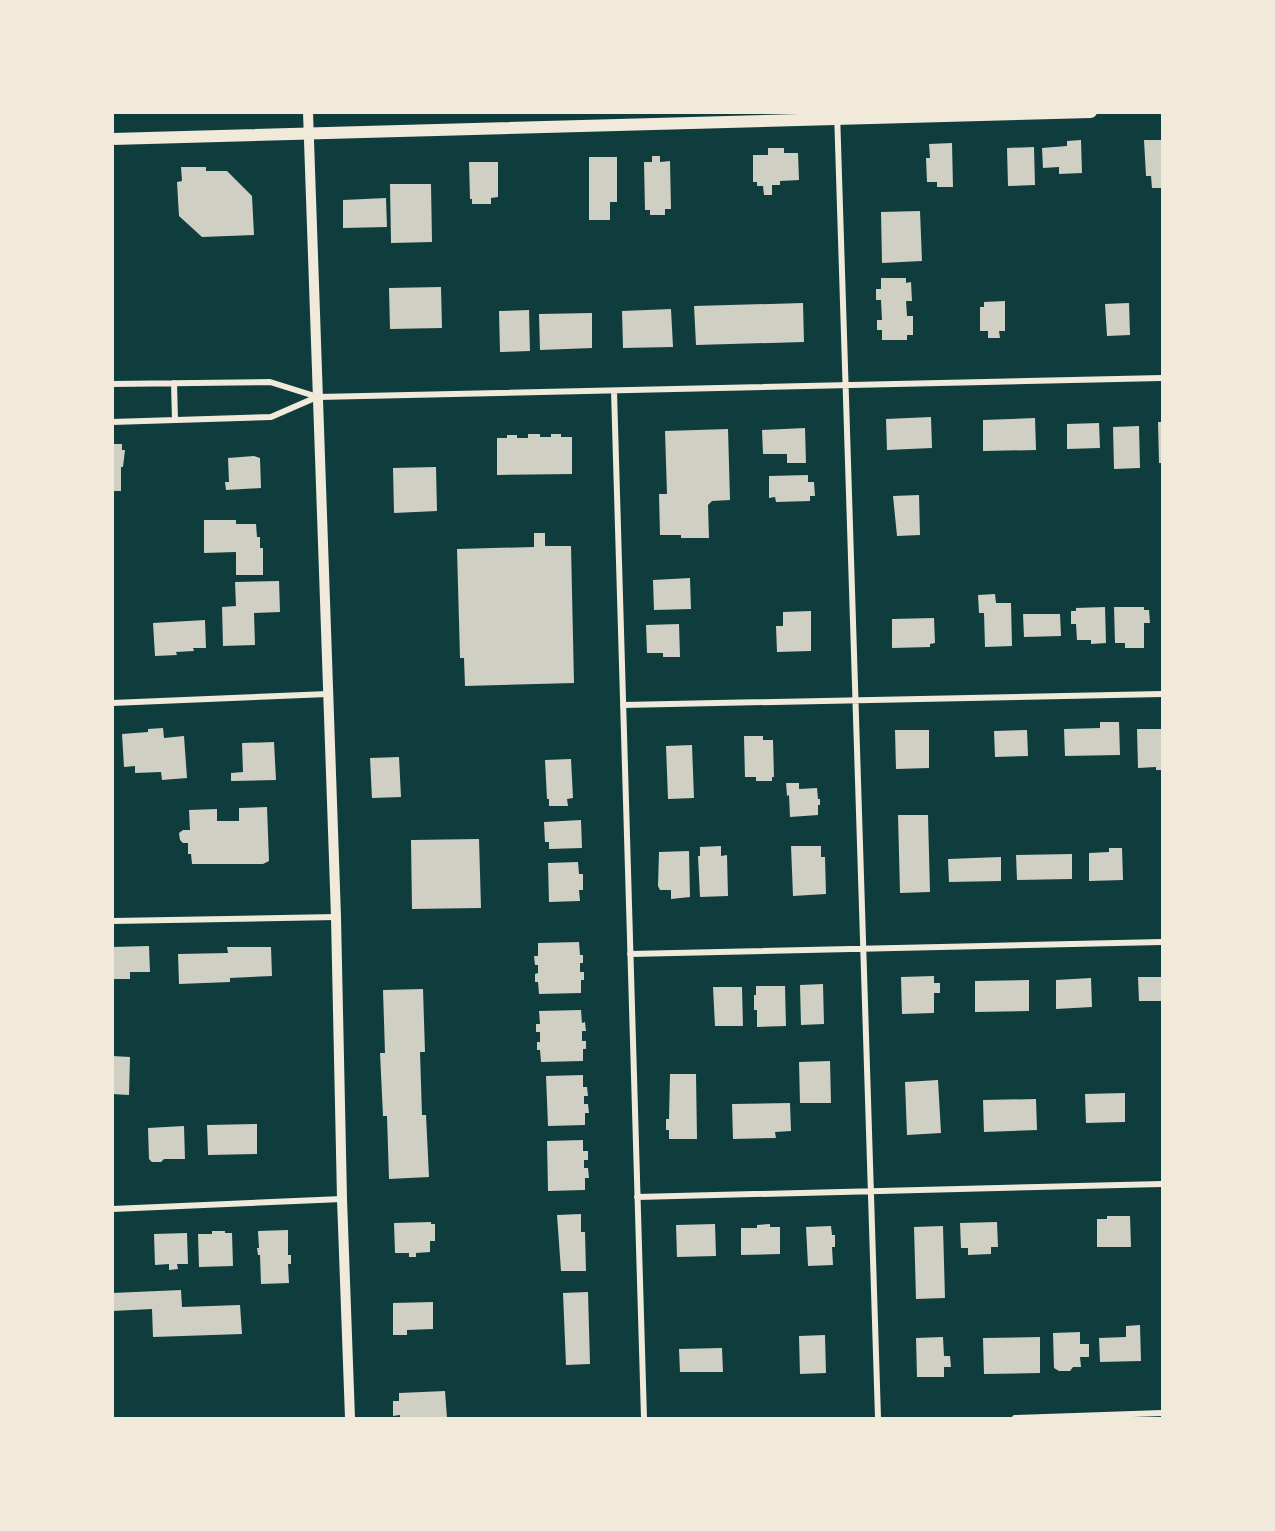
<svg xmlns="http://www.w3.org/2000/svg" width="1275" height="1531" viewBox="0 0 1275 1531" font-family="'Archivo Narrow',sans-serif">
<style>
.building{fill:#cfcfc3}
.lines{fill:none;stroke-linecap:round;stroke-linejoin:round}
.minor{stroke:#f1e9da;stroke-width:6}
.tertiary{stroke:#f1e9da;stroke-width:10}
.secondary{stroke:#f1e9da;stroke-width:12}
</style>
<rect width="100%" height="100%" fill="#0f3d3e"/>
<path class="building" d="M1081 140 1082 173 1059 174V167L1043 168 1042 148 1067 146V141Z
M1144 140H1162V188H1152L1151 176H1146Z
M952 143 953 187H937V182H927L926 158H930L929 144Z
M1034 147 1035 185 1008 186 1007 148Z
M768 148H784V153H798L799 180 780 181V185H772V195H764L763 186H757V182H753V155H768Z
M652 156H660V162L670 161 671 209H665V215H650V210H645L644 162H652Z
M589 157H617V202H610V220H589Z
M469 162H498V197L491 198V204H472V199H470Z
M181 167H206V171H227L252 196 254 235 202 237 179 216 177 182 182 181Z
M390 184H431L432 242 391 243Z
M386 198 387 227 343 228V200Z
M920 211 922 261 882 263 881 212Z
M881 278H906V283L911 282 912 301H906L907 316H913V335H907V340H882V330H877V320H882L881 300H876V289H881Z
M441 287 442 328 390 329 389 288Z
M1005 301V331H999L1000 338H988V331H980V307H984V302Z
M803 303 804 342 696 345 694 306Z
M1129 303 1130 335 1107 336 1105 304Z
M671 309 673 347 623 348 622 311Z
M529 310 530 351 500 352 499 311Z
M592 313V348L540 350 539 314Z
M931 417 932 448 887 450 886 419Z
M1035 418 1036 450 983 451V420Z
M1158 422H1162V463H1159Z
M1099 423 1100 448 1067 449V424Z
M1139 426 1140 468 1114 469 1113 427Z
M805 428 806 463H787V454H763L762 430Z
M728 429 730 500 712 501 708 505 709 538H681V535H660L659 494H667L665 431Z
M528 434H540V437H551V434H561V437H572V474L497 475V438H507V435H517V438H528Z
M112 444H122V450H125L123 467H121V491H112Z
M254 456 260 458 261 488 226 490 225 482H229L228 458Z
M436 467 437 511 394 513 393 468Z
M808 475V482H814L815 496H810V501L776 502 775 497 769 498V476Z
M919 495 920 535 897 536 893 496Z
M204 520H236V524H256L257 537H260V548H263V575H236V552L204 553Z
M534 533H545V546H571L574 683 465 686 464 658H460L457 549 534 547Z
M690 578 691 609 654 610 653 580Z
M279 581 280 612 254 613 255 645 223 646 222 607 236 606 235 582Z
M995 594 996 603H1011L1012 646 985 647 984 613H979L978 595Z
M1105 607 1106 643 1091 644V640H1077L1076 624H1071V611H1076V608Z
M1114 607H1144V610H1149L1150 623H1144V648H1125V643H1115Z
M811 611V651L777 652 776 626H783V612Z
M1023 614H1060L1061 636 1024 637Z
M934 618 935 643 930 644V647L892 648V619Z
M205 620 206 648H193L194 651 176 652 177 655 155 656 153 623Z
M679 624 680 657H663V653H647L646 625Z
M1100 722H1119L1120 755 1065 756 1064 729 1100 728Z
M163 728 164 738 184 736 187 778 162 780 161 772 135 773V766L124 767 122 734 148 732V729Z
M1137 729H1162V770H1156V767L1138 768Z
M895 730H929V768L896 769Z
M1027 730 1028 756 995 757 994 731Z
M744 736H763V740H773L774 777H772V781H756V777H745Z
M274 742 276 780 231 781V773L243 772 242 743Z
M692 745 694 798 668 799 666 746Z
M399 757 401 797 372 798 370 758Z
M571 759 573 798 567 799 568 806H549V799H547L545 760Z
M786 783H799V789L817 788 818 799H820V805H818V815L790 817 789 795 787 796Z
M267 807 269 861 263 864H192L191 854H188V843H183L180 840 179 833 183 830H190L189 810 217 809V821H239V808Z
M898 815H928L930 892 900 893Z
M581 820 582 848 549 849V842H545L544 822Z
M479 839 481 908 412 909 411 840Z
M721 846V856L727 855 728 896 700 897 698 856H700V847Z
M791 846H821V857H825L826 894 793 896Z
M1109 848H1122L1123 880 1089 881V853L1109 852Z
M689 851 690 897 671 899V890H660L658 886 659 852Z
M1072 854V879L1017 880 1016 855Z
M1001 857V881L949 882 948 859Z
M578 862 579 874H583V890H579L580 901 549 902 548 863Z
M579 942 580 955H583V963H580V972H584V980H581V993L539 994 538 982H535V974L538 973V965H535L534 956H538V943Z
M149 946 150 972H130V979H112V947Z
M227 947H271L272 976 230 978V982L179 984 178 954 228 953Z
M934 976V983H940V993H934V1013L902 1014 901 977Z
M1138 977H1162V1001H1139Z
M1091 978 1092 1007 1056 1009V980Z
M1029 980V1011L975 1012V981Z
M823 984 824 1024 801 1025 800 985Z
M756 986H785L786 1026 757 1027V1010H754V995H756Z
M713 987H742L743 1026H715Z
M423 989 425 1052H420L422 1115H426L429 1177 389 1179 387 1116H383L380 1053H385L383 990Z
M581 1010 582 1023 585 1022 586 1031H582V1041H586V1049H583V1061L541 1062 540 1050H537V1042H540V1032H536V1024H540L539 1011Z
M112 1056 130 1057 129 1095 112 1094Z
M830 1061 831 1103H800L799 1062Z
M670 1074H696L697 1139H669V1130H666V1119H669Z
M583 1075V1087H587L588 1096H584V1104H588L589 1113H585V1125L548 1126 546 1076Z
M938 1080 941 1133 907 1135 905 1082Z
M1125 1093V1122L1086 1123 1085 1094Z
M1036 1099 1037 1130 984 1132 983 1100Z
M790 1103 791 1131 775 1132 776 1138 733 1139 732 1104Z
M257 1124V1154L208 1155 207 1125Z
M184 1126 185 1159H164L161 1162H152L149 1159 148 1128Z
M583 1140V1151H588V1160H584V1168H588L589 1178H585V1190L548 1191 547 1141Z
M581 1214V1232H585L586 1271H561L557 1215Z
M1107 1216H1130L1131 1247H1097V1219H1107Z
M431 1222V1224H435V1241H430V1252L416 1253V1257H409V1253H395L394 1223Z
M997 1222 998 1247H991V1254L968 1255V1248H961L960 1223Z
M715 1224 716 1256 677 1257 676 1225Z
M770 1224V1227H780V1254L741 1255V1228H757V1225Z
M831 1226 832 1235H835V1247H832L833 1265 808 1266 806 1227Z
M943 1226 945 1298 916 1299 914 1227Z
M288 1230V1255H291V1264H288L289 1283 261 1284 260 1255H258L257 1248H259L258 1231Z
M212 1231H225V1233H232L233 1266 199 1267 198 1234H212Z
M187 1233 188 1264H177L178 1269 169 1270V1264L155 1265 154 1234Z
M181 1290 182 1307 240 1305 242 1334 153 1337 152 1309 112 1311V1293Z
M588 1292 590 1364 566 1365 563 1293Z
M433 1302V1329L407 1330V1335H393V1303Z
M1140 1325 1141 1361 1100 1362 1099 1338 1126 1337V1326Z
M1080 1332V1344H1089V1357H1080L1081 1367H1073L1070 1371H1059L1054 1368 1053 1333Z
M825 1335 826 1373 800 1374 799 1336Z
M943 1337 944 1356H950L951 1367H944V1377H917L916 1338Z
M1040 1337V1373L984 1374 983 1338Z
M722 1348 723 1372H680L679 1349Z
M445 1391 447 1418H400V1415L393 1416V1401H399V1393Z"/>
<g class="lines">
<path class="minor" d="M837 112 878 1418
M174 383 175 420
M112 384 270 382 318 397 1162 378
M614 391 644 1418
M112 422 271 417 317 397
M112 703 328 694
M623 705 1162 694
M112 921 336 917
M630 954 1162 942
M637 1197 1162 1184
M112 1209 342 1199
M1015 1418 1162 1413"/>
<path class="tertiary" d="M308 112 336 917 342 1199 350 1418"/>
<path class="secondary" d="M112 139 1091 112"/>
</g>
<rect width="1275" height="1531" fill="none" stroke="#f1e9da" stroke-width="228"/>
</svg>
